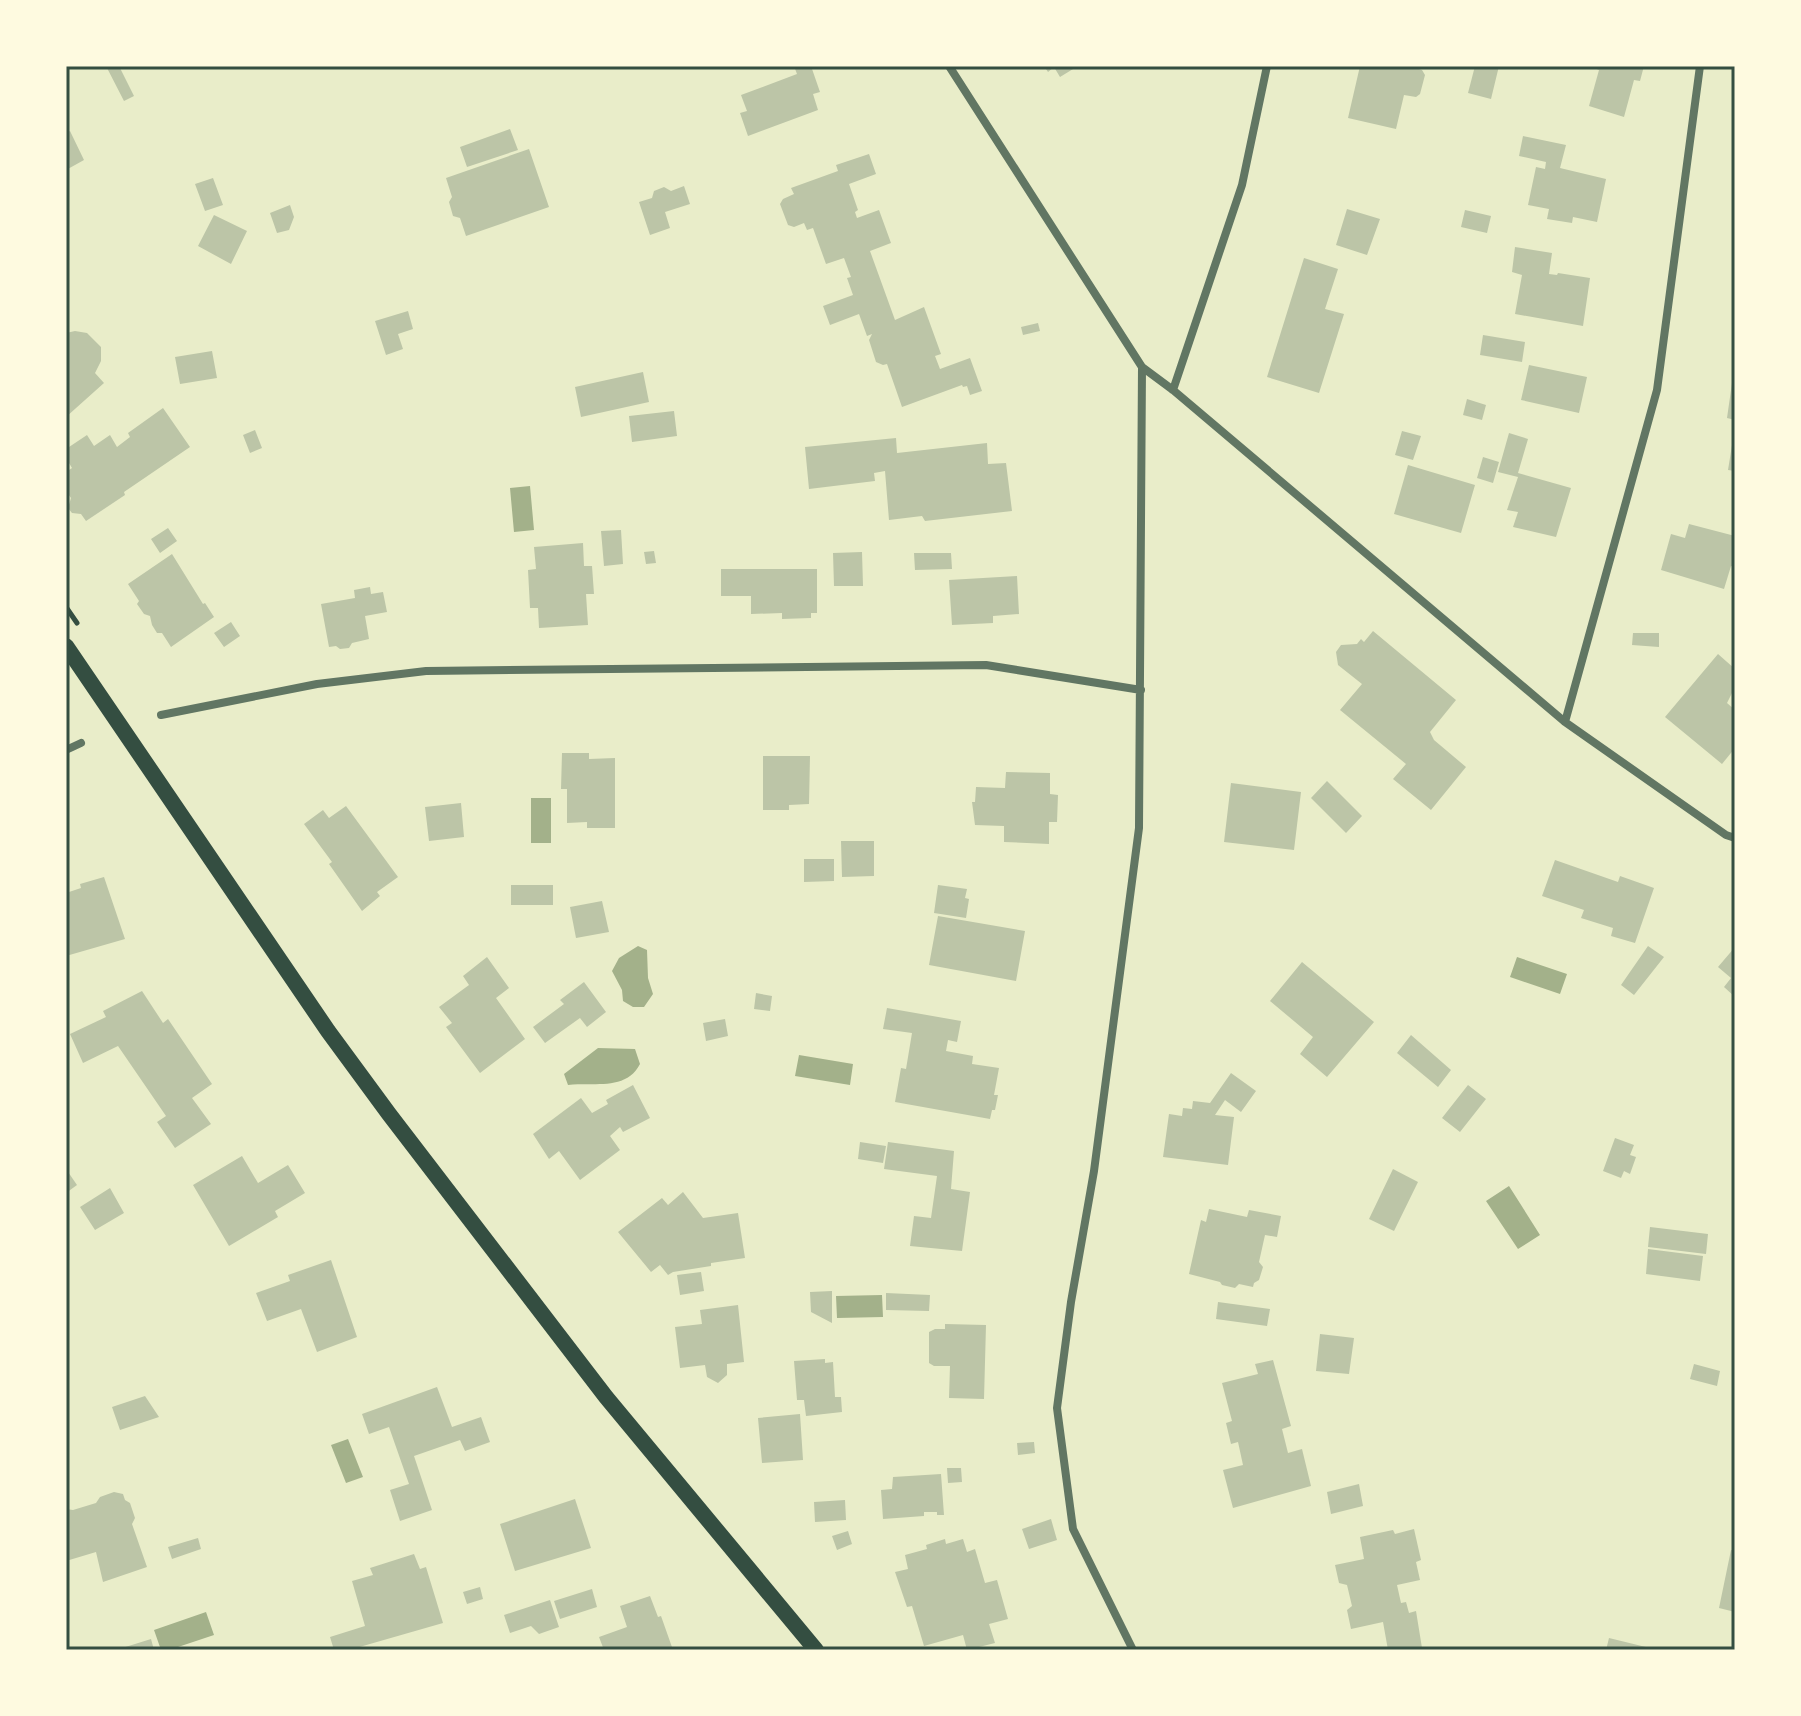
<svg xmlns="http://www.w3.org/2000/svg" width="1801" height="1716" viewBox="0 0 1801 1716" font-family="'Varela Round',sans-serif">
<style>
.water{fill:#a3b18a}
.building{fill:#bcc5a7}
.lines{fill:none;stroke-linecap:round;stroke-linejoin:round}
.path{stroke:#344e41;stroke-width:5}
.minor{stroke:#617663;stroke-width:8}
.secondary{stroke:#344e41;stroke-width:16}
.neatline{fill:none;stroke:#344e41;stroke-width:3}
</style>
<rect width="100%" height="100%" fill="#e9edc9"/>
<path class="water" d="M530 486 534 530 514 532 510 488Z
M531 798H551V843H531Z
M638 946 647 950 648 978 653 994 644 1007H633L623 1001 622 990 612 971 619 958Z
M1517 957 1567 974 1560 994 1510 977Z
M598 1048 635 1049 640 1064C626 1091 594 1082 568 1085L564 1074Z
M799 1055 853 1064 850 1085 795 1076Z
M1509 1186 1540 1235 1518 1249 1486 1201Z
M882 1295 883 1317 837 1318 836 1296Z
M348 1439 363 1477 346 1483 331 1445Z
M206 1612 214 1635 169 1650H161L154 1630Z"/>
<path class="building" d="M106 66H119L134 96 124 101Z
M794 66H811L820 92 813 94 818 110 748 136 740 113 747 111 741 95 797 74Z
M1044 66H1078L1060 77 1054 67 1048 72Z
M1360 66H1410L1422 70 1425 75 1420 94 1416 97 1404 95 1396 129 1348 118Z
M1475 66H1499L1491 99 1468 93Z
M1589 66H1644L1640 81 1634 80 1624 117 1589 106 1599 70Z
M510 129 518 150 467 167 460 147Z
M70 131 84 160 66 170V133Z
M1523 136 1566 145 1560 168 1606 179 1597 222 1573 217 1572 223 1547 219 1549 209 1528 205 1536 167 1545 169 1546 162 1519 156Z
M529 149 549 207 466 236 460 218 453 216 449 202 452 197 446 178Z
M869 154 876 174 849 184 858 210 855 212 857 218 879 210 891 243 870 251 895 320 924 307 941 354 935 356 940 369 970 358 982 391 970 395 967 386 963 387 962 385 902 407 887 364 883 365 876 362 869 340 872 334 867 336 859 314 830 325 823 306 853 295 847 278 851 277 844 258 826 264 813 228 807 230 804 223 794 227 788 225 780 204 783 199 794 194 791 188 838 171 836 165Z
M213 178 223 205 205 211 195 184Z
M684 186 690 204 665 212 670 228 650 235 639 202 652 198 654 191 664 187 671 191Z
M290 205 294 217 289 230 277 233 270 213Z
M1347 209 1380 219 1367 255 1336 245Z
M1465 210 1491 216 1487 233 1461 227Z
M214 215 247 231 231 264 198 246Z
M1515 247 1552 253 1549 274 1557 275 1558 273 1590 278 1583 326 1515 314 1522 275 1512 272Z
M1304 258 1338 269 1325 309 1344 314 1319 393 1267 377Z
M408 311 413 329 398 334 403 349 386 355 375 321Z
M1038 323 1040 331 1023 335 1021 327Z
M75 331 87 333 101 347V361L95 373 104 383 66 417V333Z
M1483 335 1525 342 1522 362 1480 355Z
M212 351 217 378 180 384 175 357Z
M1529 365 1587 377 1579 413 1521 400Z
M643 372 649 402 581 417 575 387Z
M1732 383H1735V420L1727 418Z
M1467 399 1486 405 1482 420 1463 415Z
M163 408 190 447 124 492 125 495 86 521 81 514 72 513 68 508 71 498 66 491V472L72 468 66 458V449L87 435 94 446 110 435 117 447 130 437 128 433Z
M674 411 677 436 632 442 629 416Z
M255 430 262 448 250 453 243 435Z
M1402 431 1421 436 1413 460 1395 455Z
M1509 433 1528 439 1518 473 1571 488 1556 537 1513 527 1518 512 1507 510 1518 477 1498 472Z
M896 438 897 453 987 443 988 464 1006 463 1012 511 925 521 922 516 889 520 885 471 874 473 875 481 809 489 805 447Z
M1733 439H1735V471L1728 470Z
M1483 457 1499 462 1493 483 1477 478Z
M1408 465 1475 485 1461 533 1394 514Z
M1689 524 1735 536V567L1731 566 1724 589 1661 570 1671 534 1685 538Z
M168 528 177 541 160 553 151 539Z
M621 530 623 564 604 566 601 531Z
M583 543 584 566H592L594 594H586L588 625 539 628 538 608H530L528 570 536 569 534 547Z
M654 551 656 563 646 564 644 552Z
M862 552 863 586H834L833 553Z
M914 553H951L952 569 915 570Z
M172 554 203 604 205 603 214 617 171 647 162 633H157L152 625 150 616 144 614 137 604 139 601 128 584Z
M721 569H817V613H811V618L782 619V613L751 614V596H721Z
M1017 576 1019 614 993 616V623L952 625 949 580Z
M370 587 371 594 383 592 387 612 365 616 369 639 352 643 349 648 340 649 336 646 329 647 321 604 355 598 354 590Z
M231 622 240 636 224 647 214 633Z
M1373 631 1456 700 1430 732 1434 740 1466 767 1431 810 1393 779 1406 764 1340 710 1362 684 1338 665 1336 652 1341 645 1357 644 1361 639 1364 642Z
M1633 633H1659V647L1632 645Z
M1718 654 1735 669V687L1727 703 1735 710V748L1722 764 1665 717Z
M562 753H589V759L615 758V828H587V822L567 823V789H561Z
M763 756H810L809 804 789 805V810H763Z
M1006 772 1050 773V794L1058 795 1057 822H1049V844L1004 842V826L975 825 972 802H975L976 787 1005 788Z
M1327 781 1362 816 1346 833 1311 798Z
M1231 783 1301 792 1294 850 1224 842Z
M461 803 464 837 429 841 425 807Z
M346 806 398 877 377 892 380 896 362 911 329 864 332 862 304 824 323 810 329 818Z
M841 841H874V876L842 877Z
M804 859H834V881L804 882Z
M1555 860 1618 882 1620 876 1654 888 1635 943 1611 936 1613 928 1581 918 1584 910 1542 896Z
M104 877 125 939 66 956V893L81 888 80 884Z
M511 885H553V905H511Z
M938 885 967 889 965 898 969 899 966 918 934 913Z
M602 901 609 932 576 938 570 907Z
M938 916 1025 931 1016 981 929 965Z
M1648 946 1664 957 1634 995 1621 985Z
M1735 947V997L1724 987 1731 978 1718 967Z
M487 957 509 988 496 998 525 1039 480 1073 446 1027 452 1023 439 1007 469 985 463 976Z
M1302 962 1374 1022 1327 1077 1300 1054 1313 1037 1270 1001Z
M584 982 606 1012 587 1027 580 1018 545 1043 533 1027 564 1004 560 1000Z
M142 991 163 1023 168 1019 212 1084 192 1098 211 1124 175 1148 157 1122 166 1116 118 1046 83 1063 70 1034 106 1017 103 1011Z
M756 993 772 996 770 1011 754 1009Z
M887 1008 961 1021 957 1042 948 1040 946 1051 973 1056 972 1064 999 1068 994 1095H998L995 1110H992L990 1119 895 1102 901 1068 906 1069 912 1033 883 1029Z
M725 1019 728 1036 706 1041 703 1023Z
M1411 1035 1451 1070 1438 1087 1397 1053Z
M1231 1073 1256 1091 1241 1112 1225 1100 1215 1115 1234 1117 1228 1165 1163 1157 1169 1114 1182 1116 1183 1108 1192 1109 1193 1101 1210 1103Z
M633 1085 650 1118 623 1132 620 1127 610 1136 620 1150 580 1180 559 1151 549 1159 533 1134 581 1098 592 1113 608 1104 606 1100Z
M1468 1085 1486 1099 1460 1132 1442 1118Z
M1615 1138 1634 1145 1630 1155 1636 1157 1630 1174 1624 1171 1621 1178 1603 1171Z
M860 1142 886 1146 883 1163 858 1159Z
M888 1142 954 1151 951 1189 970 1192 962 1251 910 1246 914 1216 931 1218 937 1176 884 1169Z
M242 1156 258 1183 288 1165 305 1193 275 1211 278 1217 229 1246 193 1185Z
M66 1169 77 1185 66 1193Z
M1393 1169 1418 1182 1394 1231 1369 1219Z
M110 1188 124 1213 95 1230 80 1207Z
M683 1192 703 1218 738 1213 745 1258 711 1263V1266L673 1272 668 1275 660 1265 651 1272 618 1232 662 1198 668 1205Z
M1209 1209 1247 1217 1249 1210 1281 1216 1277 1237 1265 1235 1259 1262 1263 1267 1259 1280 1254 1283 1253 1287 1239 1284 1235 1288 1222 1285 1220 1282 1189 1274 1201 1220 1206 1222Z
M1650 1227 1708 1234 1706 1254 1648 1247Z
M1648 1249 1703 1256 1700 1281 1646 1274Z
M331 1260 357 1337 317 1352 301 1309 267 1321 256 1293 290 1281 288 1275Z
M701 1272 704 1291 680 1295 677 1275Z
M832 1291V1323L811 1312 810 1292Z
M886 1293 930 1295 929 1311 886 1310Z
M1218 1302 1270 1309 1267 1326 1216 1319Z
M738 1305 744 1362 727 1364V1375L718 1383 707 1377 705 1365 680 1368 675 1327 702 1324 700 1310Z
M945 1324 986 1325 984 1399 949 1398 950 1366H934L929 1363V1332L935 1329H945Z
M1320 1334 1354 1338 1349 1374 1316 1371Z
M825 1359V1363L833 1362 835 1397H841L842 1412 806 1416 804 1400H797L794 1361Z
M1273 1360 1291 1426 1282 1429 1288 1453 1302 1449 1311 1486 1233 1508 1223 1470 1243 1465 1238 1442 1231 1444 1226 1423 1232 1421 1222 1383 1258 1374 1255 1364Z
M1694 1364 1720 1371 1717 1386 1690 1379Z
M437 1387 452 1427 481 1417 490 1442 465 1451 460 1440 414 1456 432 1510 400 1521 390 1490 409 1484 389 1427 369 1434 362 1414Z
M145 1396 159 1417 120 1430 112 1407Z
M800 1414 803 1460 762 1463 758 1418Z
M1034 1442 1035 1453 1018 1455 1017 1443Z
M947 1468H961L962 1482 948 1483Z
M941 1474 944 1515H937V1512H924V1516L883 1519 881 1490 892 1489 893 1477Z
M1359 1484 1363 1506 1331 1514 1327 1492Z
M114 1492 123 1494 125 1500 130 1503 135 1518 132 1524 147 1567 103 1582 96 1552 66 1561V1509L73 1510 96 1503 100 1497Z
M575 1499 591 1548 515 1571 500 1524Z
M845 1500 846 1520 815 1522 814 1502Z
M1051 1519 1057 1540 1029 1549 1022 1529Z
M1414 1529 1421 1560 1416 1562 1420 1580 1397 1585 1401 1603 1406 1602 1409 1613 1416 1611 1422 1648 1388 1650 1383 1622 1351 1629 1347 1610 1352 1606 1347 1585 1339 1583 1335 1565 1364 1559 1360 1537 1393 1530 1395 1534Z
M848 1531 852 1544 837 1550 832 1536Z
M198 1538 201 1549 172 1559 168 1547Z
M945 1539 946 1544 963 1539 967 1552 975 1549 985 1583 997 1580 1008 1619 989 1624 995 1643 967 1650 963 1635 924 1646 912 1606 907 1607 895 1572 908 1569 905 1555 927 1549 926 1545Z
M1731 1550 1735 1551V1612L1719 1608Z
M414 1554 420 1569 426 1567 443 1623 349 1650H334L330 1637 365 1626 352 1581 373 1575 370 1568Z
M480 1587 483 1599 467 1604 463 1592Z
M592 1589 597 1607 560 1619 554 1601Z
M650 1596 658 1617 661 1616 673 1650H604L599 1637 627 1627 620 1606Z
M550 1600 559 1627 539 1634 531 1626 510 1633 504 1615Z
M1609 1638 1654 1649V1650H1606Z
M151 1639 154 1650H119V1649Z"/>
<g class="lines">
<path class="path" d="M66 607 77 623"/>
<path class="minor" d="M949 66 1142 367 1139 828 1094 1171 1071 1302 1057 1408 1073 1529 1133 1650
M1142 367 1173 390 1565 722 1726 835 1735 838
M1173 390 1242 185 1267 66
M161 715 317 684 426 671 986 665 1141 690
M1565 722 1657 390 1700 66
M66 750 81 743"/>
<path class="secondary" d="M66 646 328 1031 389 1114 606 1397 816 1650"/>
</g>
<rect width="1801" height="1716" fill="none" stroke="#fefae0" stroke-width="136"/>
<rect x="68" y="68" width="1665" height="1580" class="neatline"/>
</svg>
